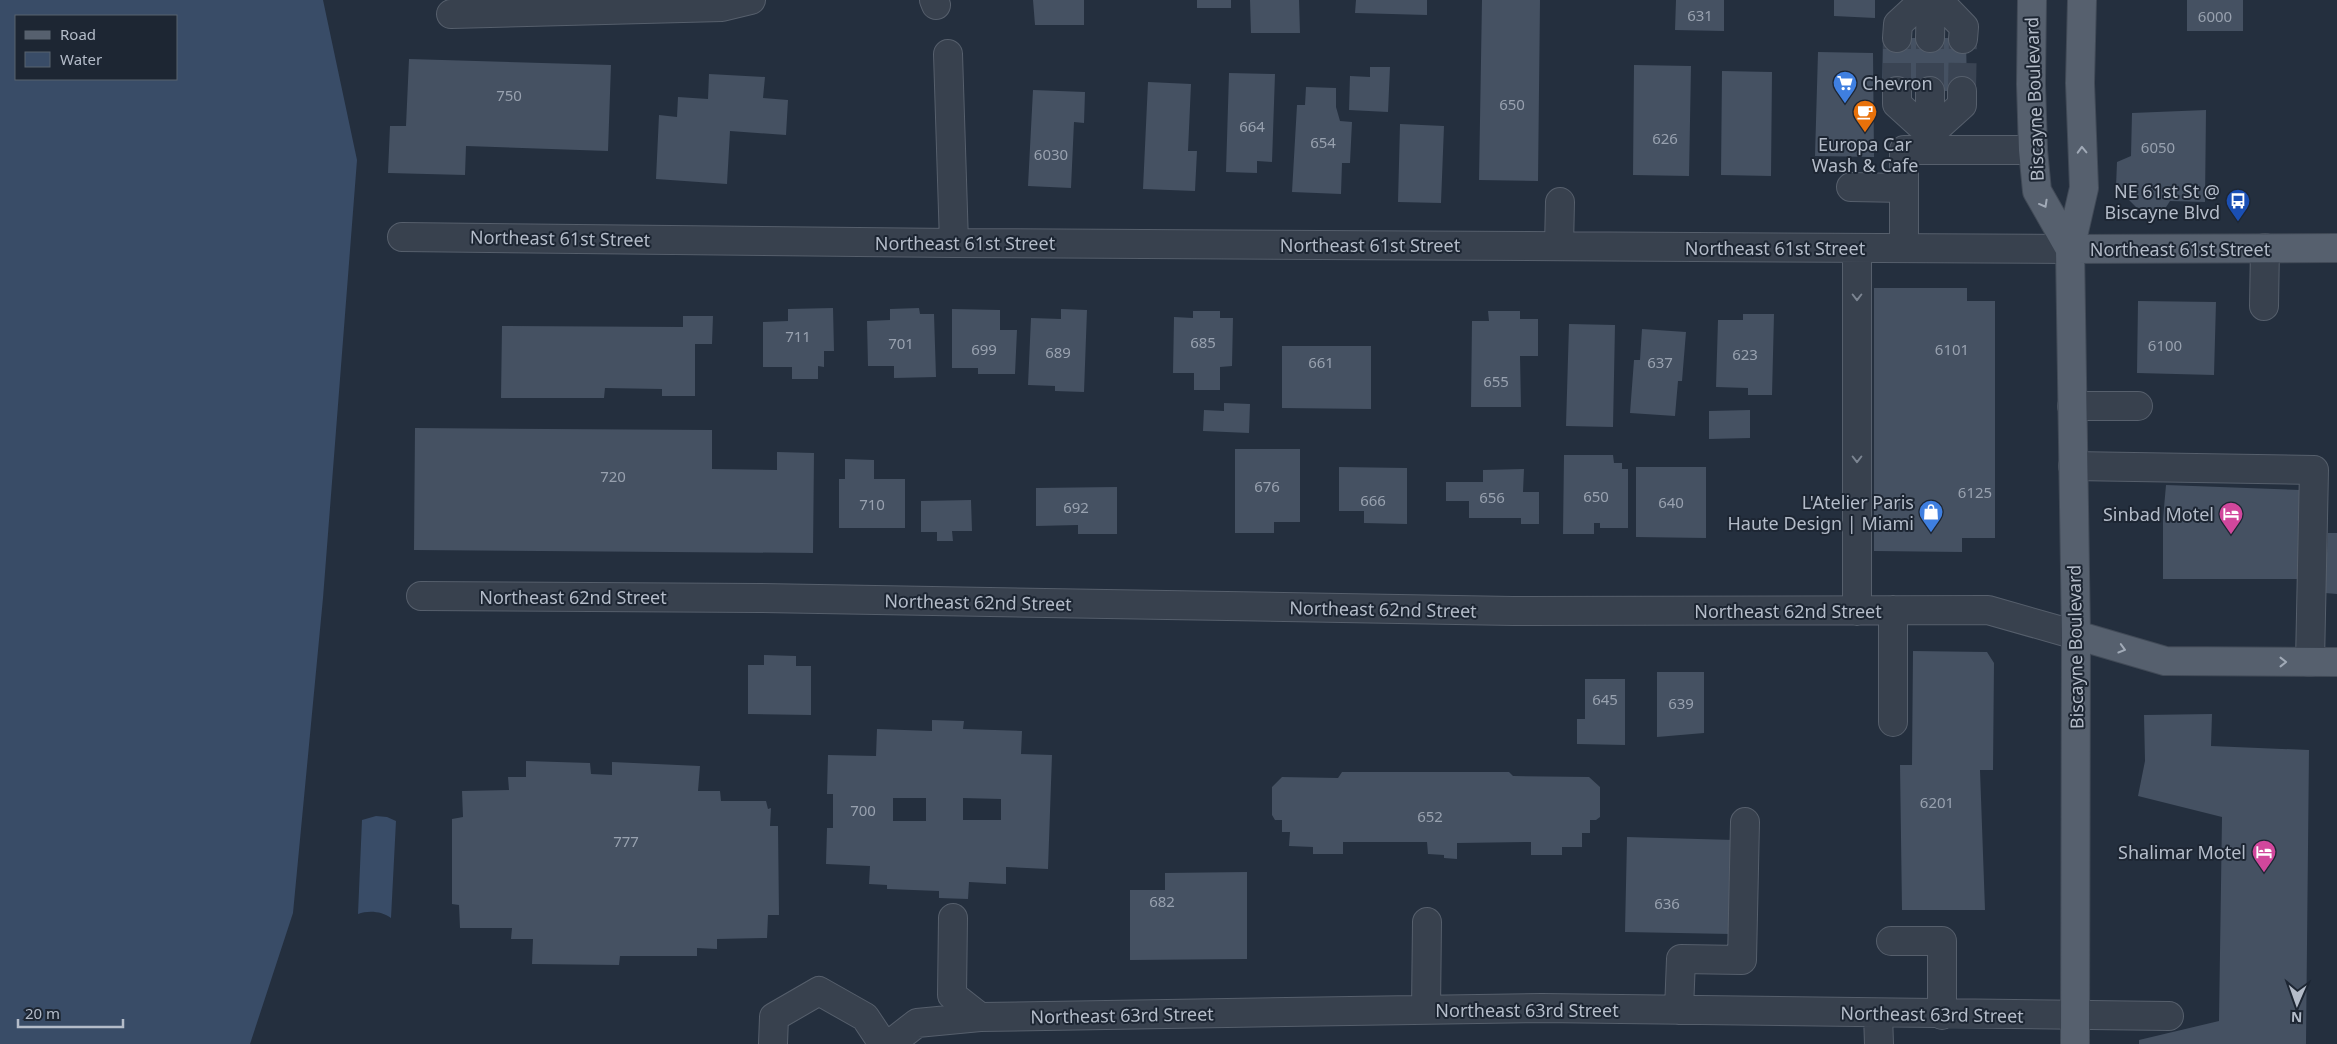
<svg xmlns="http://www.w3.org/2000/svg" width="2337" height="1044" viewBox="0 0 2337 1044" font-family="'Noto Sans',sans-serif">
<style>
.water{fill:#394c67;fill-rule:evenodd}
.building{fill:#455162;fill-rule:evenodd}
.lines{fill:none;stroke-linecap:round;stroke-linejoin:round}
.minor-tunnel{stroke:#3a4453;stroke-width:28;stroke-dasharray:28 14;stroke-linecap:butt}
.minor-casing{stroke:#565f6c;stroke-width:30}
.major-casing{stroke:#414a57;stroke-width:30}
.minor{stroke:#38414e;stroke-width:28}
.major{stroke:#56606e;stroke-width:28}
.oneway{stroke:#a1aab7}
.oneway2{stroke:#7c8592}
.labels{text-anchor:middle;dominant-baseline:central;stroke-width:4;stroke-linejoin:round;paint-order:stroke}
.number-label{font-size:15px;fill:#98a1af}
.poi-label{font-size:18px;fill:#b4bcc9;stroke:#1d2633;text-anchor:end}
.street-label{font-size:18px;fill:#b4bcc9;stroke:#1d2633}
</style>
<rect width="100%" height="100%" fill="#242f3e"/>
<path class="water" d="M0 0H323L357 160 323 598 293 913 250 1044H0ZM176 16V79H16V16Z
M376 816 387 817 396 821 391 918C382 911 368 910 358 914L362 820Z"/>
<path class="building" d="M1033 0H1084V25H1035Z
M1197 0H1231V8H1197Z
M1250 0H1299L1300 33H1251Z
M1356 0H1427V15L1355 13Z
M1482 0H1540L1538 181 1479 180Z
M1676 0H1724V31L1675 30Z
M1834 0H1875V18L1834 16Z
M2187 0H2243V31H2187Z
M1883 38H1966L1967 91H1882Z
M1818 52 1873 53 1874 157 1815 156Z
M409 59 611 65 608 151 466 146 465 175 388 173 390 126H406Z
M1634 65 1691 66 1689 176 1633 175Z
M1370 67H1390L1388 112 1349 110 1350 76 1370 77Z
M1722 71 1772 72 1771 176 1721 175Z
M1229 73 1275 74 1272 162 1257 161V173L1226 172Z
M709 74 765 77 763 98 788 100 786 135 730 131 727 184 656 179 659 115 677 117 678 97 708 99Z
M1148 82 1191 84 1188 151H1197L1195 191 1143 189Z
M1306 87 1336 88V107L1340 121 1352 122 1350 163H1342L1341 194 1292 192 1297 105H1305Z
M1033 90 1085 92 1084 123 1074 122 1071 188 1028 186Z
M2206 110 2205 202 2170 201 2161 215 2143 214 2116 187 2117 162 2131 156 2132 113Z
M1400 124 1444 126 1441 203 1398 202Z
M1874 288H1967V301H1995V538H1962V552L1874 551Z
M2138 301 2216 302 2214 375 2137 373Z
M833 308 834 351H824V367L818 366V379H792V367H763V322L788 321V309Z
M919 308 920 314H934L936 377 894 378V366H868L867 321 890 320V309Z
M952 309 1000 310V330H1017L1015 374H978V368H952Z
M1061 309 1087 310 1084 392 1055 391V386L1028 385 1031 318 1061 319Z
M1193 311H1220V318H1233L1232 366 1220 367V390H1194V373H1173L1174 317 1193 318Z
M1488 311H1520V319H1538V356H1520L1521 407H1471L1472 321H1489Z
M1743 314H1774L1772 395H1748V388L1716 387 1718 320H1743Z
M683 316H713L712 344H695V396H662V389L605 388 604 398H501L502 326 683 327Z
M1569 324 1615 325 1613 427 1566 426Z
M1642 329 1686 332 1682 381H1678L1675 416 1630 413 1634 360H1640Z
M1282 346H1371V409L1282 408Z
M1224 403 1250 404 1249 433 1203 431 1204 410 1224 411Z
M1750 410V438L1709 439V411Z
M415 428 712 430V469L777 470V452L814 453 813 553 414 550Z
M1235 449H1300V522H1274V533H1235Z
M1564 455H1613L1614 463H1622V469H1628V528H1600V523H1594V534H1563Z
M845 459 874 460V479H905V528H839V479H845Z
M1339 467 1407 468V524L1364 523V511H1339Z
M1636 467H1706V538L1636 537Z
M1524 469 1523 492H1539V524H1521V518H1469V501H1446V482H1483V470Z
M2166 485 2300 490 2299 579H2163V519Z
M1117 487V534H1078V525L1036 526V488Z
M971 500 972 531H952L953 541H937V532H921V501Z
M2328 533H2337V594L2325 593Z
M1913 651 1987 652 1994 663 1993 770H1980L1985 910H1902L1900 765H1912Z
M764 655 796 656V666H811V715L748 714V665H764Z
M1657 672H1704V733L1657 737Z
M1585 679H1625V745L1577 744V719H1585Z
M2212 714 2211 746 2309 750 2306 1044H2139V1040L2219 1021 2222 817 2138 796 2145 761 2144 715Z
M932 720 964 721 963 729 1022 731 1021 754 1052 755 1048 869 1006 867V884L969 882 968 899 939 898V891L887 889V885L869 884 870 866 826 864 827 828H833V794H827L828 755 876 756 877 729 932 731ZM893 798H926V821H893ZM963 798 1001 799V820H963Z
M526 761 590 763 591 774 612 775V762L700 766 698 791H720L721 801H766L768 809 771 808 770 826H778L779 915H768L767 938 717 939V949L697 948V956H620L619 965 532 964 533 939H511L512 928H460L459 905 452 904V819L463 817 462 791 509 790 508 777H526Z
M1342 772H1509L1513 776 1589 777 1600 787V817L1596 820H1590V833H1582V847H1562V855H1531V842L1457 843V859L1444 858V855L1428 854 1427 842H1343V854H1313V847L1289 846 1290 832H1282V820H1275L1272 815V787L1282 777 1338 778Z
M1627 837 1734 840 1731 934 1625 932Z
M1247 872V959L1130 960V890H1165V873Z"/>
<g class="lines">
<path class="minor-tunnel" d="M1897 91V38
M1930 91V38
M1962 91 1963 39"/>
<defs>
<path id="minor" d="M934 0 936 5
M1938 0 1964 27 1963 39
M451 14 722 7 751 0
M1897 38 1898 24 1924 0
M1930 38 1931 0
M948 54 954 243
M1897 91V104L1930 134 1962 105V91
M1930 145V91
M1851 187 1904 188
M402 237 954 243 2070 249
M1559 246 1560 202
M1904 248V150H2033
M2264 306 2265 248
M2072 406H2138
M2073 466 2314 470 2310 662
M421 596 757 598 1513 611 1988 610 2076 635
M1857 611V248
M1893 722V610
M953 918 952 995 980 1017
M1891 941H1942V1015
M1426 1010 1427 922
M1679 1010 1681 959 1742 960 1745 822
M1878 1014 1879 1044
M773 1044 774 1017 819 991 865 1017 883 1044
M890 1044 917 1023 980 1017 1542 1008 2169 1016"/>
<path id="major" d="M2032 0 2031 84 2033 150 2037 191 2070 249
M2070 249 2337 248
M2076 635 2165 661 2337 662
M2075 1044 2076 635 2070 249 2084 188 2080 83 2082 0"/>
</defs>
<use href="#minor" class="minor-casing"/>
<use href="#major" class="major-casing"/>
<use href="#minor" class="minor"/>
<use href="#major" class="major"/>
</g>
<defs><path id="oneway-chevron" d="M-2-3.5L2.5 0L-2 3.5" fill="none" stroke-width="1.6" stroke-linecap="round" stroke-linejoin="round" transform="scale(1.25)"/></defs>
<g class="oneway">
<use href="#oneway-chevron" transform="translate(2082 150) rotate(-92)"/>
<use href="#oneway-chevron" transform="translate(2044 204) rotate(61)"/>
<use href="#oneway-chevron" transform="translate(2122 649) rotate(16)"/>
<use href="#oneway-chevron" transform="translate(2283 662)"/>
</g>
<g class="oneway2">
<use href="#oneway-chevron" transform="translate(1857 297) rotate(90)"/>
<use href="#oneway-chevron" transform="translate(1857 459) rotate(90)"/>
</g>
<defs>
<symbol id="supermarket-pin" viewBox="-11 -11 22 30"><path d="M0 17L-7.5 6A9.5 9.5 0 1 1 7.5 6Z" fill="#3f7fe0" stroke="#1d2633"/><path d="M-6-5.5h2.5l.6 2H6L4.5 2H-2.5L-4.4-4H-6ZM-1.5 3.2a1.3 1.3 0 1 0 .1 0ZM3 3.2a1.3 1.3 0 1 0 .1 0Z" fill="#fff"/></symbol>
<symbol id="cafe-pin" viewBox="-11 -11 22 30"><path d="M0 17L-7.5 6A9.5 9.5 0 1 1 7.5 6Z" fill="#e8710a" stroke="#1d2633"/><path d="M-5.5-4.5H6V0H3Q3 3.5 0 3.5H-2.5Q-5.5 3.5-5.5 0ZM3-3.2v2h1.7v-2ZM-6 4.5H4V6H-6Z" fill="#fff"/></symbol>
<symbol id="bus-pin" viewBox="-11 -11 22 30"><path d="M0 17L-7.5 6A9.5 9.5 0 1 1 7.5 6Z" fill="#1a4fb4" stroke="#1d2633"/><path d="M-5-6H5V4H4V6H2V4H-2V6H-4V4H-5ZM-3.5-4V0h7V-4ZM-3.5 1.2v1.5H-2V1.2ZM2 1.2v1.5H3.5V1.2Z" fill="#fff"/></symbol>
<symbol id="shop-pin" viewBox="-11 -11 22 30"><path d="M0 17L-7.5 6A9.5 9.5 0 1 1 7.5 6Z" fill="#3f7fe0" stroke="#1d2633"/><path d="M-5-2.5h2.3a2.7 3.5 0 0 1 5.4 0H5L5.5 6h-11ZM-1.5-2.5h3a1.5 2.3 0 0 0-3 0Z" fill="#fff"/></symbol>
<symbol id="hotel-pin" viewBox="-11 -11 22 30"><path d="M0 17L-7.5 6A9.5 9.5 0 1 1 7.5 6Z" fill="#d1479c" stroke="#1d2633"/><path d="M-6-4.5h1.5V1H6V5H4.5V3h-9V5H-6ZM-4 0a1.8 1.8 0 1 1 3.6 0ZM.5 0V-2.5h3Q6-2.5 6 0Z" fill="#fff"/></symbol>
</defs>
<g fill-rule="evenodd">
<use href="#supermarket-pin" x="1831" y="69" width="28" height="38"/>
<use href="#cafe-pin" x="1851" y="98" width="28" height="38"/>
<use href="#bus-pin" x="2224" y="187" width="28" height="38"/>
<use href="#shop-pin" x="1917" y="498" width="28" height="38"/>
<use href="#hotel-pin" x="2217" y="500" width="28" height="38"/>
<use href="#hotel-pin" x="2250" y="838" width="28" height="38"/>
</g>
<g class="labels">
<g class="number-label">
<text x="1700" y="15">631</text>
<text x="2215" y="16">6000</text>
<text x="509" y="95">750</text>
<text x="1512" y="104">650</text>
<text x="1252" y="126">664</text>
<text x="1665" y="138">626</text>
<text x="1323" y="142">654</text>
<text x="2158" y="147">6050</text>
<text x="1051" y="154">6030</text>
<text x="798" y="336">711</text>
<text x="1203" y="342">685</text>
<text x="901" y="343">701</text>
<text x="2165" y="345">6100</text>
<text x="984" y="349">699</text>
<text x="1952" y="349">6101</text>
<text x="1058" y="352">689</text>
<text x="1745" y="354">623</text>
<text x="1321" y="362">661</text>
<text x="1660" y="362">637</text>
<text x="1496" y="381">655</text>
<text x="613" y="476">720</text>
<text x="1267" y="486">676</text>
<text x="1975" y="492">6125</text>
<text x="1596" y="496">650</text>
<text x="1492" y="497">656</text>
<text x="1373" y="500">666</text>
<text x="1671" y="502">640</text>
<text x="872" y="504">710</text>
<text x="1076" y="507">692</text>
<text x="1605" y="699">645</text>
<text x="1681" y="703">639</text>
<text x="1937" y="802">6201</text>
<text x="863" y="810">700</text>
<text x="1430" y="816">652</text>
<text x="626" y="841">777</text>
<text x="1162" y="901">682</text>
<text x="1667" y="903">636</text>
</g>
<g class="poi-label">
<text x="1862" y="83" text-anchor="start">Chevron</text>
<text x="1865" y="144" text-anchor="middle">Europa Car<tspan x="1865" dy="21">Wash &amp; Cafe</tspan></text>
<text x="2220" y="191">NE 61st St @<tspan x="2220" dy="21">Biscayne Blvd</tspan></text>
<text x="1914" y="502">L'Atelier Paris<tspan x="1914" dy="21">Haute Design | Miami</tspan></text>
<text x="2214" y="514">Sinbad Motel</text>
<text x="2246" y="852">Shalimar Motel</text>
</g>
<g class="street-label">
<text transform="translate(2034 99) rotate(-92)">Biscayne Boulevard</text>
<text transform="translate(560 238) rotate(1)">Northeast 61st Street</text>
<text x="965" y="243">Northeast 61st Street</text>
<text x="1370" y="245">Northeast 61st Street</text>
<text x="1775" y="248">Northeast 61st Street</text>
<text x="2180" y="249">Northeast 61st Street</text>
<text x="573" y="597">Northeast 62nd Street</text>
<text transform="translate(978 602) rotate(1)">Northeast 62nd Street</text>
<text transform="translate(1383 609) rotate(1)">Northeast 62nd Street</text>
<text x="1788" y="611">Northeast 62nd Street</text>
<text transform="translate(2075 647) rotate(-91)">Biscayne Boulevard</text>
<text x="1527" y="1010">Northeast 63rd Street</text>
<text transform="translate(1932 1014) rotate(1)">Northeast 63rd Street</text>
<text transform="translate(1122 1015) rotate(-1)">Northeast 63rd Street</text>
</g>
</g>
<rect x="15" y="15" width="162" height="65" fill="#1d2633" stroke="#59626f"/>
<rect x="25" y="31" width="25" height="8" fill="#56606e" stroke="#59626f"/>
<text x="60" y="40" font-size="15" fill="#b4bcc9">Road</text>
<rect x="25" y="52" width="25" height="15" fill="#394c67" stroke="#59626f"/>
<text x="60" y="65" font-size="15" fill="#b4bcc9">Water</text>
<g transform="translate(2297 1004) rotate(182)" stroke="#1d2633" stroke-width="4" paint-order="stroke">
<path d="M0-4L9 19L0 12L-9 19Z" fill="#b4bcc9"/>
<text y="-8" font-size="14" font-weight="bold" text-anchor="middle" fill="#b4bcc9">N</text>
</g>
<path d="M18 1019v8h105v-8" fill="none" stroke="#b4bcc9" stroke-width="2.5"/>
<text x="25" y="1019" font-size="15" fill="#b4bcc9" stroke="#1d2633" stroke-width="4" paint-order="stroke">20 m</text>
</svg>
